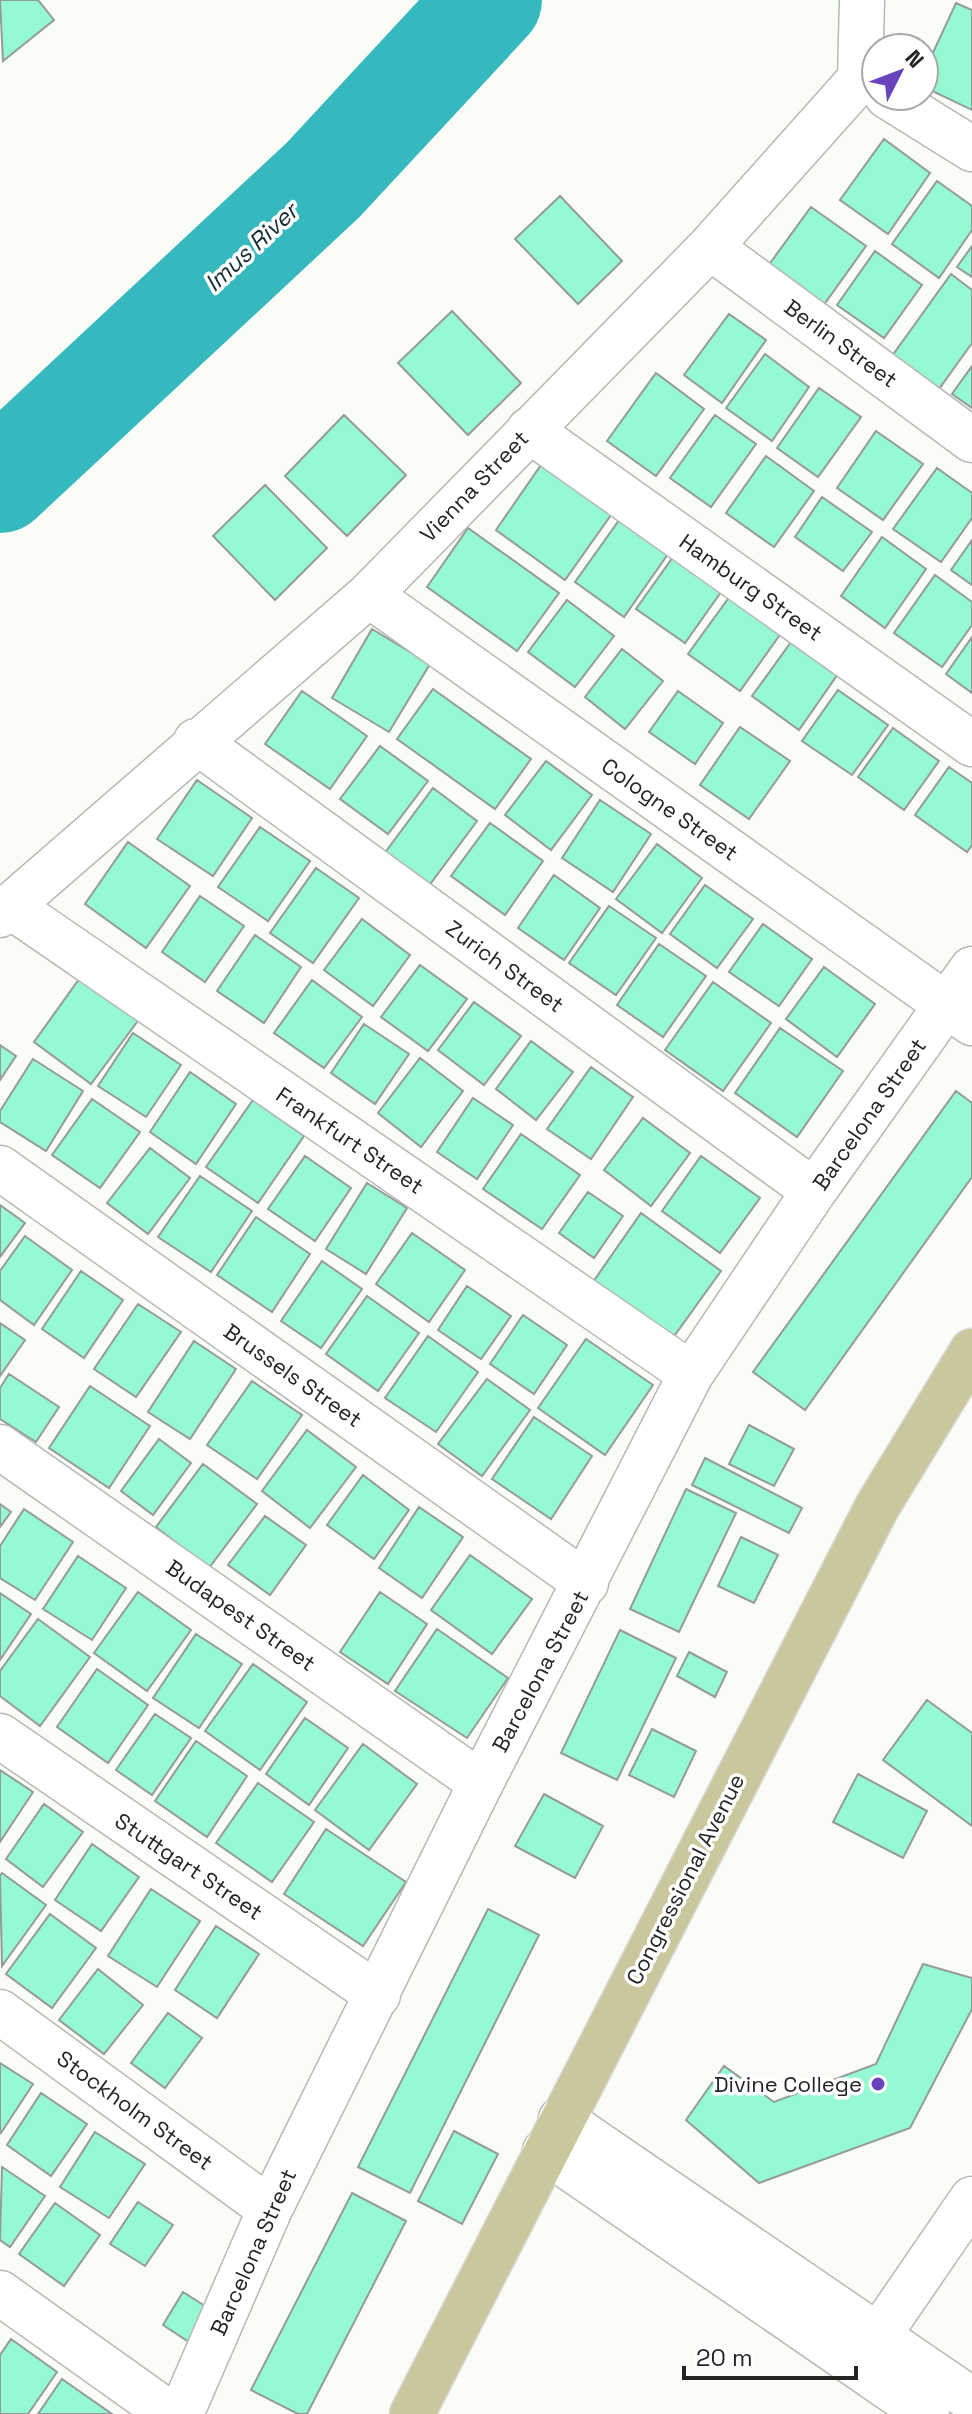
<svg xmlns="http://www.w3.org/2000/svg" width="972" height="2414" viewBox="0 0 972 2414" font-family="'Space Grotesk',sans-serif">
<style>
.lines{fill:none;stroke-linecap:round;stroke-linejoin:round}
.river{stroke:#35b9be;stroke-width:104}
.building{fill:#95f9d3;stroke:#959b99;stroke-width:2}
.minor-casing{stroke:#b6b9b4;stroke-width:47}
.major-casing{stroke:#d8d8d7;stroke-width:47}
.minor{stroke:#fff;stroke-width:44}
.major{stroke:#cbc79d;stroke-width:44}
.poi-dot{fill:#6744bc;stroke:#fff;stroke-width:3}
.labels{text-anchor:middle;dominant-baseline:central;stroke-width:7;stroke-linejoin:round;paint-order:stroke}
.street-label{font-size:22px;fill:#242523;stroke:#fff}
.poi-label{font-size:22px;fill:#242523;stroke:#fff;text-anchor:end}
.water-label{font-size:24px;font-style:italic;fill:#172d2e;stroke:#fff}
</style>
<rect width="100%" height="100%" fill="#f9fcf7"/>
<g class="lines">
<path class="river" d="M0 481 323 180 490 0"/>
</g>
<path class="building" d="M0 0H38L54 20 3 61Z
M956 3 972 10V110L924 87V72Z
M884 139 930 173 888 234 840 200Z
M937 181 972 206V230L939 278 892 244Z
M560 196 622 261 578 304 515 239Z
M811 207 866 246 823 306 768 266Z
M972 246V277L957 267Z
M875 251 922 285 884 338 837 305Z
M951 274 972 290V343L939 389 892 356Z
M452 311 521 383 468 435 398 363Z
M729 314 766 340 722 403 684 375Z
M765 354 809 387 772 441 726 408Z
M972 366V408L952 394Z
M656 373 704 409 656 476 607 441Z
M819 388 861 417 818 477 777 448Z
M344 415 406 475 347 536 285 476Z
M715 415 756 444 711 507 670 478Z
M876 431 923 464 883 520 837 488Z
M766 456 814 491 774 547 726 513Z
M541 465 611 515 565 580 496 530Z
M937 468 972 493V518L941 562 893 529Z
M265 485 327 548 275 600 213 536Z
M822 497 872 532 843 571 795 537Z
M620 519 668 554 624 617 575 582Z
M468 528 559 593 517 651 427 587Z
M882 537 926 569 885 628 841 596Z
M972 540V585L951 570Z
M673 557 721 592 685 643 636 609Z
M935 575 972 602V625L942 667 894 633Z
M733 592 784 629 740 691 688 654Z
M567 600 614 636 575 687 528 652Z
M372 629 430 664 389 732 332 698Z
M972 637V693L946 674Z
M794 638 840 671 799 730 752 696Z
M622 649 663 681 625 729 585 697Z
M433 689 531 759 495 809 397 739Z
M838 690 888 725 852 775 802 741Z
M302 691 367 736 330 789 265 744Z
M678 691 723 723 695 764 649 732Z
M740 727 790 761 749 819 700 785Z
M893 728 939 761 904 810 858 777Z
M380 746 428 781 388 834 340 799Z
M546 761 592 795 551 850 505 815Z
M949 767 972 783V845L967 852 915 815Z
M197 780 252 818 213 876 157 839Z
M433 788 477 821 428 887 384 854Z
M600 800 651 834 613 892 562 858Z
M490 823 543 861 505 915 451 876Z
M260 827 310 861 268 921 218 887Z
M128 842 190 886 146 948 85 904Z
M657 844 702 878 662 933 616 899Z
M316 868 359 898 313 963 270 933Z
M554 875 600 908 564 960 518 928Z
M705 885 753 919 717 968 670 934Z
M200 896 244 926 205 982 162 952Z
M609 906 656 938 616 995 569 963Z
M362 919 410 955 373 1006 324 970Z
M763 924 812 959 779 1006 729 972Z
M255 935 301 967 264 1023 217 991Z
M659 944 706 976 663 1037 617 1005Z
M420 965 467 999 428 1051 381 1017Z
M824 967 875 1004 837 1057 786 1019Z
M82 975 140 1018 91 1084 34 1042Z
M312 980 362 1017 324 1068 274 1033Z
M713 982 771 1023 723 1091 665 1050Z
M474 1002 521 1036 484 1085 438 1050Z
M364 1024 409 1054 375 1104 331 1073Z
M780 1028 843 1071 797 1137 735 1093Z
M133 1033 181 1065 146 1117 98 1086Z
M531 1041 573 1072 536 1120 496 1089Z
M0 1045 16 1056 0 1080Z
M420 1058 463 1091 421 1147 378 1113Z
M33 1059 83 1091 46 1151 0 1122V1111Z
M591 1067 633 1097 591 1159 547 1129Z
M190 1072 236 1104 196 1164 150 1132Z
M956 1091 972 1103V1177L805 1410 753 1372Z
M473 1098 513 1125 477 1179 437 1152Z
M92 1099 140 1132 100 1188 52 1155Z
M253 1100 304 1136 258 1203 206 1167Z
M643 1118 690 1153 651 1206 604 1170Z
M521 1134 580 1175 542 1229 483 1189Z
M150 1148 190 1178 148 1234 107 1203Z
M305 1156 351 1188 315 1241 268 1209Z
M701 1156 760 1198 720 1253 662 1211Z
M200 1176 252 1211 211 1272 158 1237Z
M367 1183 407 1208 366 1274 326 1249Z
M588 1192 623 1216 594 1258 559 1233Z
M0 1205 25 1223 0 1257Z
M641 1213 721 1271 672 1339 593 1282Z
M256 1217 310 1254 272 1312 217 1275Z
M412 1233 465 1270 429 1322 376 1284Z
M25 1236 72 1270 34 1325 0 1300V1271Z
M322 1261 362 1289 321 1348 281 1321Z
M81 1271 123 1300 84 1358 42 1329Z
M467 1286 511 1316 481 1359 438 1330Z
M367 1296 419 1333 378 1391 326 1354Z
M138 1304 181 1332 136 1397 94 1369Z
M523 1315 567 1345 534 1394 490 1364Z
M0 1323 25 1340 0 1376Z
M428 1336 478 1372 436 1432 385 1398Z
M586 1339 653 1385 605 1455 538 1408Z
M194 1341 236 1369 190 1439 148 1412Z
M9 1374 59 1407 36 1442 0 1419V1388Z
M487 1379 530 1410 482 1476 438 1444Z
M252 1381 302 1415 257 1479 207 1445Z
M90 1386 150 1426 109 1488 49 1448Z
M534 1417 592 1456 551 1519 492 1479Z
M749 1425 794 1449 774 1486 729 1464Z
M307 1430 356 1467 310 1528 262 1491Z
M159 1439 191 1463 153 1515 121 1491Z
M705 1458 802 1508 789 1533 692 1485Z
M203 1464 257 1504 209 1568 156 1527Z
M363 1475 409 1510 374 1559 327 1525Z
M686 1489 736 1513 679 1632 630 1609Z
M0 1504 11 1512 0 1527Z
M419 1507 463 1537 422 1598 379 1568Z
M24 1509 73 1542 35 1600 0 1578V1546Z
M265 1516 306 1545 270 1595 228 1565Z
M741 1537 778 1555 754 1603 718 1586Z
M470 1555 532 1599 492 1654 431 1610Z
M78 1556 126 1588 92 1640 43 1609Z
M138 1592 191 1630 147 1691 94 1653Z
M380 1592 427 1624 388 1684 340 1652Z
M0 1593 31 1614 0 1660Z
M38 1619 90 1657 40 1726 0 1696V1671Z
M437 1629 508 1678 467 1738 395 1691Z
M620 1630 676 1658 617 1780 561 1753Z
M196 1634 242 1664 199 1728 153 1698Z
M689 1652 727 1672 715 1697 677 1676Z
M253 1664 307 1702 260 1770 205 1731Z
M97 1669 148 1705 108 1763 57 1727Z
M927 1700 972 1733V1826L883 1760Z
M155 1714 191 1738 152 1795 116 1770Z
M305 1718 348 1748 309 1805 266 1774Z
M652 1729 696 1751 674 1797 629 1775Z
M196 1741 247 1776 207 1837 155 1801Z
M363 1744 417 1784 369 1850 315 1810Z
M0 1770 33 1792 0 1842Z
M858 1774 927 1811 903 1858 833 1822Z
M258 1783 314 1822 272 1882 216 1843Z
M544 1794 603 1826 575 1878 515 1846Z
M44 1804 83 1832 43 1887 6 1859Z
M326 1829 406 1882 363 1946 284 1894Z
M92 1844 139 1877 101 1931 55 1900Z
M2 1873 46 1905 2 1966 0 1876Z
M151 1889 200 1921 157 1987 108 1956Z
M488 1909 539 1935 410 2193 358 2167Z
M50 1914 96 1948 52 2008 6 1974Z
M216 1926 259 1954 217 2018 175 1990Z
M923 1964 972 1978V2009L910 2128 759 2183 686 2120 724 2066 774 2102 876 2064Z
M98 1969 143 2005 104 2054 59 2020Z
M168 2013 202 2038 165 2088 131 2063Z
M0 2063 33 2084 1 2133 0 2132Z
M41 2093 87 2124 51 2176 7 2145Z
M454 2131 498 2154 462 2224 418 2201Z
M95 2132 145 2164 109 2218 60 2187Z
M2 2167 45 2196 10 2247 0 2240Z
M352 2193 406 2221 307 2414H298L251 2390Z
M138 2202 173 2225 145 2266 110 2244Z
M55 2203 100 2235 64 2286 19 2254Z
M183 2292 213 2311 192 2344 163 2325Z
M11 2339 57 2372 28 2414H0V2355Z
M62 2379 112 2414H38Z"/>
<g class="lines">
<defs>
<path id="minor" d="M887 96 972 149
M710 247 972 440
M529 430 972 744
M369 595 972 1023
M196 741 814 1191
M10 906 691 1374
M0 915 369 595 710 247 860 79 862 0
M0 1168 586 1583
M0 1447 481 1783
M0 1736 378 1995
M0 2012 270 2209
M561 2119 972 2400
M545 2151 927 2414
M0 2293 170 2414
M863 2358 972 2199
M181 2414 270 2209 481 1783 691 1374 814 1191 972 969"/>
<path id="major" d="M412 2414 877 1507 972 1351"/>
</defs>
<use href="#minor" class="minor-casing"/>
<use href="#major" class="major-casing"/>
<use href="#minor" class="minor"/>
<use href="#major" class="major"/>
</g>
<circle class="poi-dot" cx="878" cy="2084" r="8"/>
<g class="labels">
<g class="street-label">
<text transform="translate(841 343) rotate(36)">Berlin Street</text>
<text transform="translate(474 486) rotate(-46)">Vienna Street</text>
<text transform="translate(751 587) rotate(35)">Hamburg Street</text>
<text transform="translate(670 809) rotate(35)">Cologne Street</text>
<text transform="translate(505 966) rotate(36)">Zurich Street</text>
<text transform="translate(869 1114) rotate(-55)">Barcelona Street</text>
<text transform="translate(350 1140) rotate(34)">Frankfurt Street</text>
<text transform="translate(293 1375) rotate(35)">Brussels Street</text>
<text transform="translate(241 1615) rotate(35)">Budapest Street</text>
<text transform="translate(540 1671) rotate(-62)">Barcelona Street</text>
<text transform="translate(189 1866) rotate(34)">Stuttgart Street</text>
<text transform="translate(685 1879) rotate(-63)">Congressional Avenue</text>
<text transform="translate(135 2110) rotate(36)">Stockholm Street</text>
<text transform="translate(253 2252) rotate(-66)">Barcelona Street</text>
</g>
<g class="poi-label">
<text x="862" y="2084">Divine College</text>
</g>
<g class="water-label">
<text transform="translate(251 247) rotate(-43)">Imus River</text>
</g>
</g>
<g transform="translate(900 72) rotate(48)"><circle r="38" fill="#ffffff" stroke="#a7a8a7" stroke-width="2"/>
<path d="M0-6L14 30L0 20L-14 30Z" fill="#6744bc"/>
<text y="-12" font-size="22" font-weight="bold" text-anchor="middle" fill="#242523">N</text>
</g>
<path d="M684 2366v12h172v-12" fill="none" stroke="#242523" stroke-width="4"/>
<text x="696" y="2366" font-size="24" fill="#242523" stroke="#ffffff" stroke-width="6" paint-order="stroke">20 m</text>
</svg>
